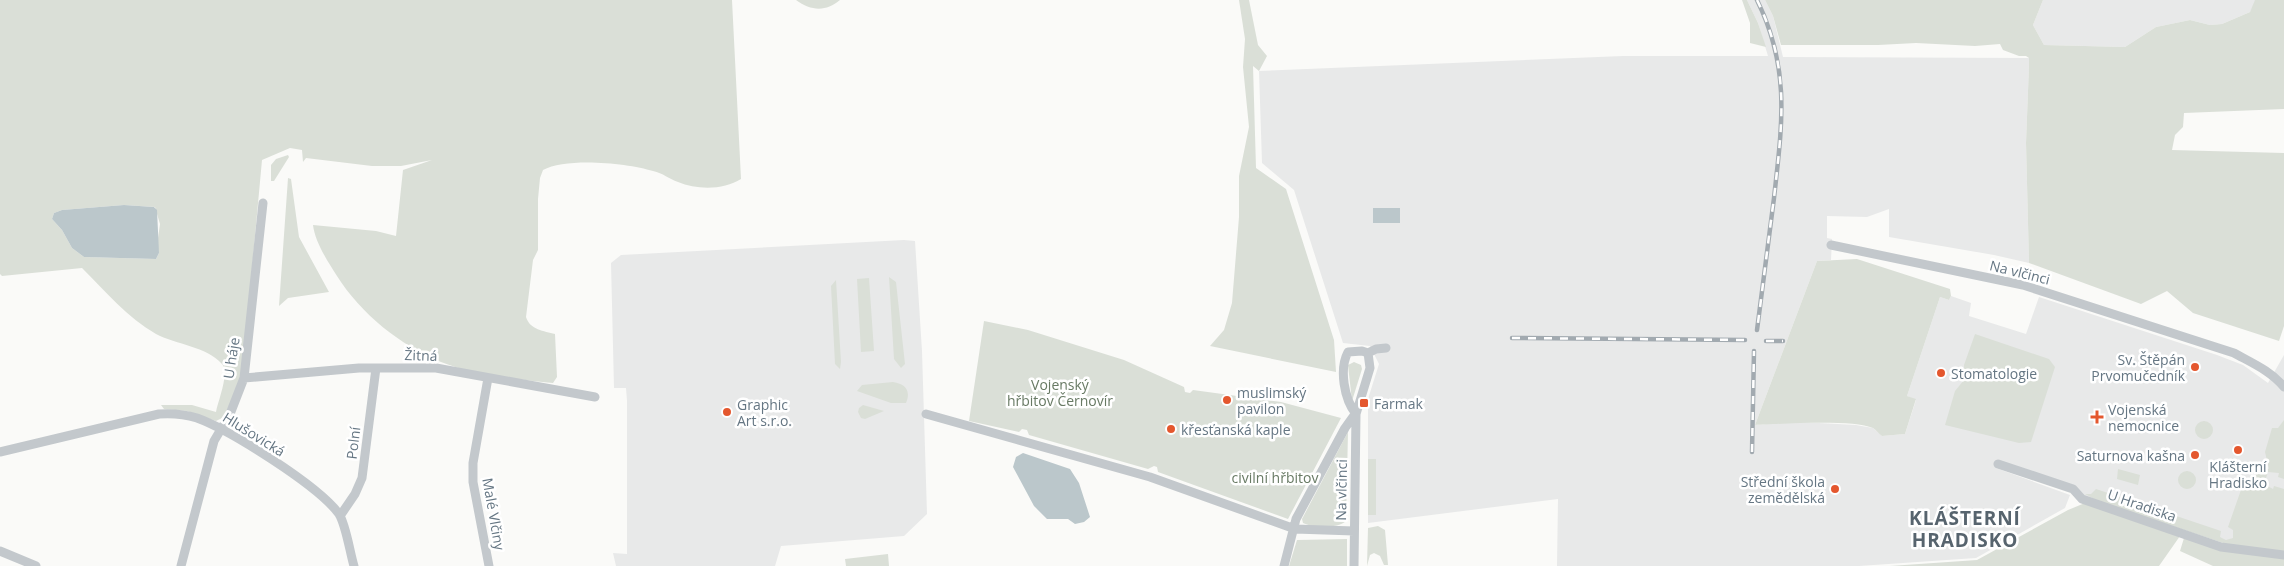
<svg xmlns="http://www.w3.org/2000/svg" width="2284" height="566" viewBox="0 0 2284 566" font-family="'Open Sans',sans-serif">
<style>
.built{fill:#e8e9e9}
.green{fill:#dadfd7;fill-rule:evenodd}
.water{fill:#bbc7cb}
.lines{fill:none;stroke-linecap:round;stroke-linejoin:round}
.minor{stroke:#c3c8cc;stroke-width:9}
.rail-casing{stroke:#a2aab0;stroke-width:4.5}
.rail{stroke:#fff;stroke-width:2.5;stroke-dasharray:8;stroke-linecap:butt}
.poi-dot{fill:#e4572e;stroke:#fff;stroke-width:2}
.labels{text-anchor:middle;dominant-baseline:central;stroke-width:5;stroke-linejoin:round;paint-order:stroke}
.street-label{font-size:14px;fill:#657683;stroke:#fff}
.poi-label{font-size:14px;fill:#657683;stroke:#fff;text-anchor:start}
.park-label{font-size:14px;fill:#687a64;stroke:#fff}
.district-label{font-size:19px;font-weight:bold;letter-spacing:1px;fill:#57646e;stroke:#fff}
</style>
<rect width="100%" height="100%" fill="#fafaf8"/>
<path class="built" d="M1747 0H1765L1773 16 1783 57 2029 58V65L2026 143 2029 263 1994 255 1889 237V209L1867 217 1827 216V238L1832 239 1831 260 1817 261 1755 425 1800 422 1856 425 1873 428 1882 436 1905 434 1916 400 1907 396 1940 297 1949 300 1951 296 1971 303 1969 316 2026 334 2039 297 2217 355 2243 365 2268 383 2284 355V497L2237 543H2226L2085 497 1998 464 1996 468 2070 495 2065 508 1976 558 1859 566H1557L1558 499 1368 523V399L1379 364 1370 346 1343 343 1294 190 1262 163 1259 71 1623 56H1768L1758 23Z
M2043 0H2255V3L2250 12 2222 24 2210 25 2190 20 2156 27 2125 47 2044 45 2033 25Z
M904 240 915 241 922 351 927 514 904 536 781 546 775 566H616L613 553 627 554V401L626 388H614L611 263 621 255Z"/>
<path class="green" d="M0 0H732L741 179C724 190 697 190 678 182 669 179 663 173 653 171 628 163 566 157 543 170L540 178 538 199V250L533 260 526 317C530 330 544 331 555 334L557 377 553 383C518 379 473 375 441 362 400 345 361 314 337 276 328 262 315 242 313 225L376 231 396 236 403 170 432 160 401 166H372L306 158 303 162 302 150 290 148 262 160 242 377 224 417 216 421 187 411 164 409 161 405H192L216 412C218 401 230 372 222 364 206 346 177 345 156 334 128 318 105 291 82 268L2 276 0 274ZM124 205 155 207 160 224 157 245 159 253 156 259 84 257 72 248 62 230 52 219 54 213 62 210Z
M796 0H840C826 12 811 11 796 0Z
M1239 0H1249L1258 45 1267 56 1259 71 1253 66 1256 168 1286 189 1334 340 1336 372 1210 346 1224 330 1232 303 1239 217V176L1249 127 1243 67 1245 39Z
M1742 0H1747L1758 23 1766 47 1750 43V23Z
M1765 0H2043L2033 25 2044 45 2125 47 2156 27 2190 20 2210 25 2222 24 2250 12 2255 0H2284V109L2184 113 2183 127 2175 135 2172 150 2284 153V326L2279 341 2193 313 2167 291 2141 304 2029 263 2026 143 2029 65V58L2026 56H2019L2003 50 2000 44 1975 46 1916 43 1878 45H1781L1773 16Z
M288 155 289 157 274 181H271V165L276 159Z
M288 178 291 179 299 237 329 292 288 298 279 306Z
M1857 259 1950 289 1951 296 1949 300 1940 297 1907 396 1916 399 1905 434 1882 436C1879 434 1876 430 1873 428 1853 419 1779 424 1755 425L1817 261Z
M889 277 896 282 905 364 901 368 894 359Z
M869 278 874 351 861 352 857 279Z
M836 280 841 362 840 369 835 364 831 286Z
M984 321 1028 330 1124 360 1184 387 1185 392 1190 393 1193 390 1281 402 1341 418 1288 519 1158 472 1157 467 1154 466 1148 469 1029 435 1027 430 1022 429 1019 432 969 421Z
M1975 334 2049 359 2055 367 2031 442 2019 443 1945 425 1955 391 1964 380V365Z
M1354 362 1361 365 1362 369 1352 401 1348 365Z
M893 382C906 384 911 391 906 403H891L857 391 862 385Z
M863 405 884 411 865 419 861 418 858 412 859 408Z
M2284 420V479L2278 477 2279 473 2268 472 2264 484 2273 489 2274 486 2284 489V552L2232 546 2098 501 2085 494H2091L2096 489 2221 531 2220 537 2226 540 2233 538V530L2228 527 2242 487 2247 482 2254 481 2258 469 2253 465 2254 462 2269 469 2265 452 2272 428H2278Z
M2195 430a9 9 0 1 1 18 0a9 9 0 1 1-18 0Z
M1348 432 1346 521C1337 529 1313 528 1303 523L1302 519Z
M1368 459H1376V515H1368Z
M2118 469 2140 475 2138 485 2117 479Z
M2178 480a9 9 0 1 1 18 0a9 9 0 1 1-18 0Z
M2085 503 2180 536 2159 566H1890L1977 560 2068 510Z
M1378 526 1385 530 1388 565H1384L1380 556 1374 553 1370 555 1367 566 1368 528Z
M2184 538 2284 557V566H2213L2180 551Z
M1347 539V566H1289L1297 540Z
M888 554 889 566H846L845 559Z"/>
<path class="water" d="M124 205 154 207 157 210 159 253 156 259 84 257 72 248 62 230 52 219 54 213 62 210Z
M1373 208H1400V223H1373Z
M1023 453 1070 469 1079 483 1090 517 1084 522 1075 524 1068 519H1047L1034 506 1013 467 1016 457Z"/>
<g class="lines">
<path class="minor" d="M1831 245 2023 285 2234 353C2252 363 2271 371 2284 387
M1368 353 1376 349 1386 348
M244 378 359 368H436L595 397
M488 378 473 463V482L489 566
M926 414 1150 477 1295 529 1354 531
M0 452 159 414C172 413 184 414 197 418 230 430 319 486 339 514 346 525 350 553 354 566
M1998 464 2073 489 2082 499 2221 547 2284 555
M340 516 355 494 362 478 376 368
M0 551 36 566
M181 566 214 441 230 414 244 378 263 203
M1284 566 1296 519 1345 428 1355 414
M1354 566 1356 414 1370 368 1368 353 1362 351 1348 352C1339 369 1344 399 1356 414"/>
<defs>
<path id="rail" d="M1757 0C1791 69 1782 125 1774 198 1768 242 1763 286 1757 330
M1512 338 1745 340
M1766 341H1783
M1752 452 1754 351"/>
</defs>
<use href="#rail" class="rail-casing"/>
<use href="#rail" class="rail"/>
</g>
<g class="poi-dot">
<circle cx="2195" cy="367" r="5"/>
<circle cx="1941" cy="373" r="5"/>
<circle cx="1227" cy="400" r="5"/>
<rect x="1359" y="398" width="10" height="10" rx="2.5"/>
<circle cx="727" cy="412" r="5"/>
<path d="M2094.5 409.5h5v5h5v5h-5v5h-5v-5h-5v-5h5z"/>
<circle cx="1171" cy="429" r="5"/>
<circle cx="2238" cy="450" r="5"/>
<circle cx="2195" cy="455" r="5"/>
<circle cx="1835" cy="489" r="5"/>
</g>
<g class="labels">
<g class="street-label">
<text transform="translate(2020 272) rotate(14)">Na vlčinci</text>
<text transform="translate(421 355) rotate(2)">Žitná</text>
<text transform="translate(231 358) rotate(-81)">U háje</text>
<text transform="translate(254 434) rotate(32)">Hlušovická</text>
<text transform="translate(353 443) rotate(-83)">Polní</text>
<text transform="translate(1341 490) rotate(-89)">Na vlčinci</text>
<text transform="translate(2142 505) rotate(19)">U Hradiska</text>
<text transform="translate(494 514) rotate(80)">Malé Vlčiny</text>
</g>
<g class="poi-label">
<text x="2185" y="359" text-anchor="end">Sv. Štěpán<tspan x="2185" dy="16">Prvomučedník</tspan></text>
<text x="1951" y="373">Stomatologie</text>
<text x="1237" y="392">muslimský<tspan x="1237" dy="16">pavilon</tspan></text>
<text x="1374" y="403">Farmak</text>
<text x="737" y="404">Graphic<tspan x="737" dy="16">Art s.r.o.</tspan></text>
<text x="2108" y="409">Vojenská<tspan x="2108" dy="16">nemocnice</tspan></text>
<text x="1181" y="429">křesťanská kaple</text>
<text x="2185" y="455" text-anchor="end">Saturnova kašna</text>
<text x="2238" y="466" text-anchor="middle">Klášterní<tspan x="2238" dy="16">Hradisko</tspan></text>
<text x="1825" y="481" text-anchor="end">Střední škola<tspan x="1825" dy="16">zemědělská</tspan></text>
</g>
<g class="park-label">
<text x="1060" y="384">Vojenský<tspan x="1060" dy="16">hřbitov Černovír</tspan></text>
<text x="1275" y="477">civilní hřbitov</text>
</g>
<g class="district-label">
<text x="1965" y="518">KLÁŠTERNÍ<tspan x="1965" dy="22">HRADISKO</tspan></text>
</g>
</g>
</svg>
